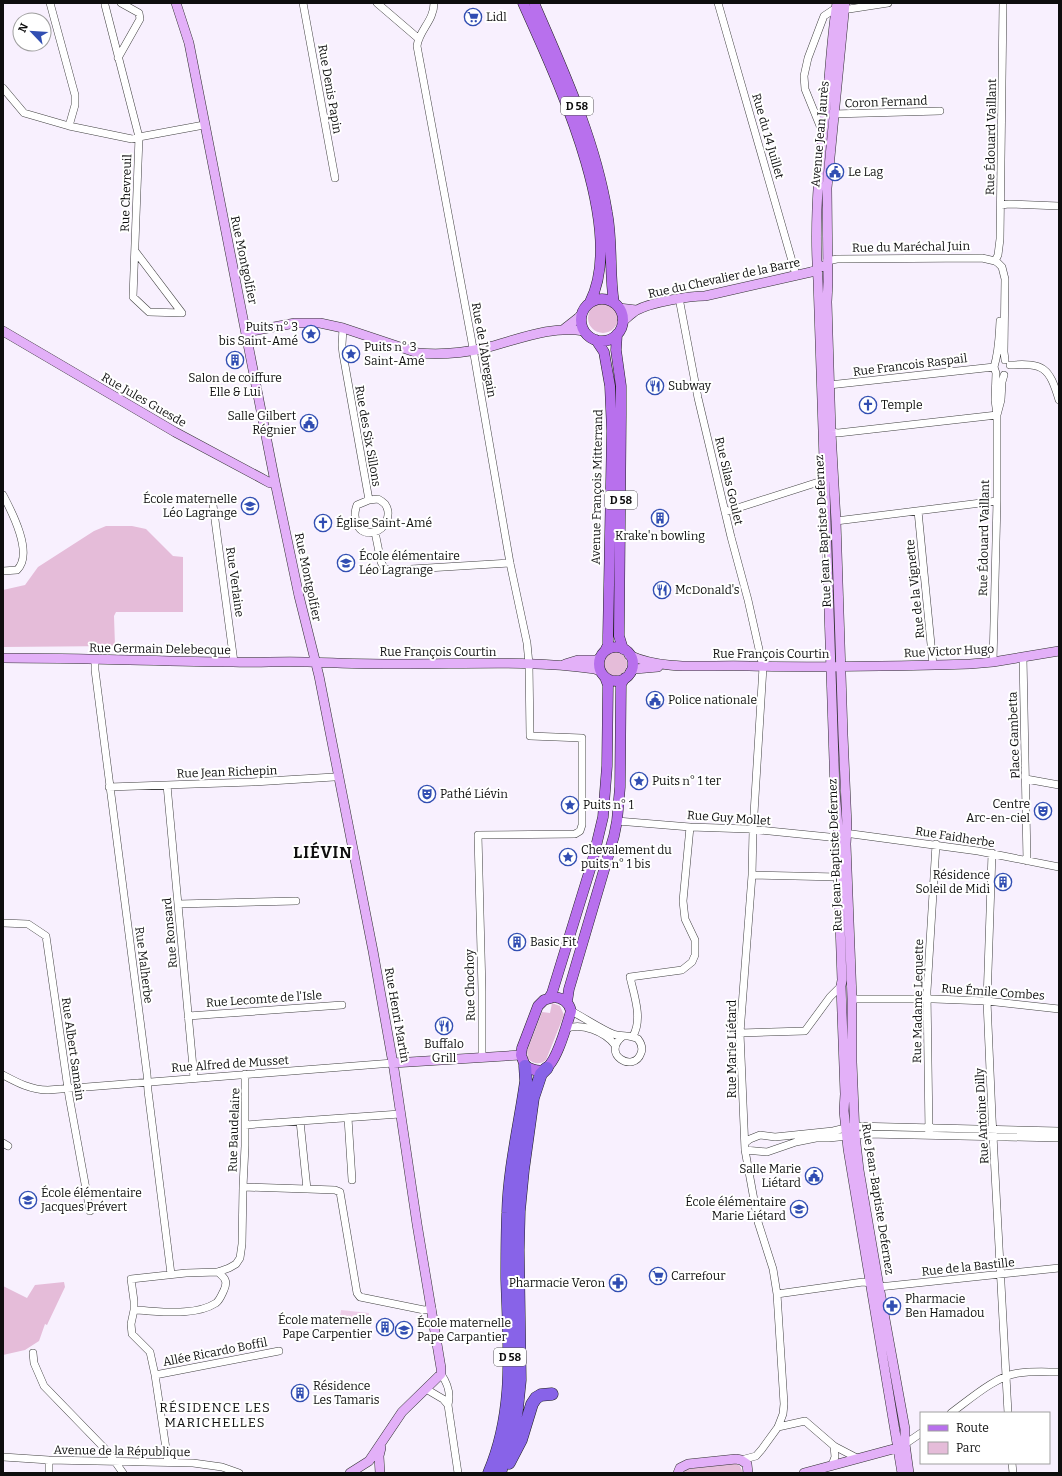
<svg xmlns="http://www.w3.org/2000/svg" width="1062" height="1476" viewBox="0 0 1062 1476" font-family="Bitter,serif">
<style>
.green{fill:#e5bcd9}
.pitch{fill:#edcde8}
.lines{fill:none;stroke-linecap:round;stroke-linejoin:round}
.street-casing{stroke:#414141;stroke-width:8}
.secondary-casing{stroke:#303030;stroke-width:10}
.primary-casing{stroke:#1f1f1f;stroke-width:11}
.highway-casing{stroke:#1f1f1f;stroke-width:13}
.street{stroke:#fff;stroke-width:7}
.secondary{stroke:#e3b0f8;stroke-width:9}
.primary{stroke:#b870ed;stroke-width:10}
.highway{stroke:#8863e8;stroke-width:12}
.labels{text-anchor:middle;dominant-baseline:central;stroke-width:4;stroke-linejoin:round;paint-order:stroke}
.shield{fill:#fff;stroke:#565656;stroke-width:1}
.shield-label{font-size:11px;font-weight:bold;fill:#0e0e0e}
.poi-label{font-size:12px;fill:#0e0e0e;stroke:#fff;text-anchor:start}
.street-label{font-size:12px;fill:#0e0e0e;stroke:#fff}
.neighbourhood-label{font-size:13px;letter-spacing:1px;fill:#0e0e0e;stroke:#fff}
.district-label{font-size:16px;font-weight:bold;letter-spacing:1px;fill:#0e0e0e;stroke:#fff}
</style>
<rect width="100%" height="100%" fill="#f8f0fe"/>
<path class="green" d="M588 318a15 15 0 1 1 30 0a15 15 0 1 1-30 0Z
M106 526H132L146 529 173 556 183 557V612H116L114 616 115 646 3 647V590L25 585 38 567 94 531Z
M603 664a12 12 0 1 1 24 0a12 12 0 1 1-24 0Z
M552 1003 560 1006 564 1015 546 1060C540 1065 534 1064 528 1059L527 1051 542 1012 550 1013Z
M64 1282 65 1287 47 1325 45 1324 39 1341 25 1350 3 1355V1286L27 1298 35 1285Z
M734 1463 740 1466 743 1473H683L687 1469Z"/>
<path class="pitch" d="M341 1310 369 1313 367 1326 339 1323Z"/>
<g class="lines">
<defs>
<path id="street" d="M50 3 75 95V105L69 126
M105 3V5L139 137 133 297 149 312 182 313 135 251
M303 3 335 178
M377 3 419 39
M434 3C434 21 419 30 417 46L471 337 510 563 527 643 529 664 530 736 582 738V825L580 831 575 834 478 835 482 991V1057
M718 3 796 275
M118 58 140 19 139 13 121 3
M3 88 24 113 69 126 132 139 139 137 204 125
M833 114 940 111
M823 127 820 126 805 89 804 76 808 58 822 21 824 16 836 8 849 9 888 3
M1001 205 1009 204 1059 206
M827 261 837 259 982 258 995 261 998 263 1002 267 1005 279 1004 352 1005 360
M995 261 998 255 1000 239 1003 3
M679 298 698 398 731 537 748 600 763 667 753 830 752 875 740 1033 745 1150 758 1222 773 1269 777 1294 784 1404 783 1414 778 1427 762 1449 756 1456 741 1460
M1000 321C999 338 999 351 994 367L996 373 995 400 997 415 1001 400 1002 382 1004 375
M343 328 342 345 343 354 369 500
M1010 365C1044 363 1049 367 1059 400
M829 385 994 367
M831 432 838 433 997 415V501L993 662
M3 495C12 512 34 554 17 570L3 571
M378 499C380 500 383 502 385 504 392 514 386 529 374 532 357 536 352 518 357 505L369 500Z
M213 505 234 662
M918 511 933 665
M725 512 828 479
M836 521 997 501
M375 532 381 562 384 568 393 572 411 569 510 563
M1023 657C1024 725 1026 793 1027 861
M95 659V670L147 1074 148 1091 171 1274
M1026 779 1059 785
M167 785 194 1078
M109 787 252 782 334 777 339 776
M617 821 690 827 749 829 839 838 846 834H852L978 851 1059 867
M992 853 987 1001 992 1117 1008 1413
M752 875 838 877
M178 904 296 901
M3 923 28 924 46 936 69 1096 90 1211
M852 999H934L987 1001 1059 1009
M571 1011C583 1017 601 1029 613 1034 622 1037 630 1034 638 1039 641 1043 643 1048 641 1053 634 1074 600 1054 623 1036
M188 1016 342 1005
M565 1029C582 1022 605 1032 615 1045
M740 1033 805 1031 830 997 841 986
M633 1036C643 1019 634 995 630 977L682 970 692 962 695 955V940L685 919 683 901 690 827
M3 1075C18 1083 31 1090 48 1090L393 1063
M348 1118 352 1180
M300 1121 307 1189
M245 1125 400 1114
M929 1132 927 991 936 844
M3 1143 8 1146
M745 1143 750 1139 760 1135 775 1137 833 1131 854 1126 1059 1131
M745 1150 767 1152 796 1142 816 1138H829L867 1134 1059 1138
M243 1187 307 1189 335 1190 340 1192 357 1293 360 1297 424 1310 432 1309
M879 1287 1059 1268
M777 1294 863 1282 871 1283
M134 1310C159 1311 194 1317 216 1303 220 1300 222 1294 224 1290 228 1281 225 1278 218 1272
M33 1353 34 1363 44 1386 109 1453 123 1473
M441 1374C448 1384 451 1393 448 1405L458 1473
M155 1375 279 1351
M426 1389 443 1399 448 1405
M951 1413C969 1400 997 1375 1019 1373 1032 1371 1046 1372 1059 1372
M778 1427 805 1421 834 1446 857 1458
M905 1444 921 1433
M3 1457 49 1460 193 1463 222 1467 239 1473
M49 1460V1473
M168 1462 155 1375 150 1352 132 1334 131 1324 134 1310V1301L131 1279 186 1273 218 1272 229 1268 236 1264 240 1258 242 1244 243 1187 245 1146V1074
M1012 1463 1013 1473
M832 1465 835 1457 834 1446"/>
<path id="secondary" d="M176 3 189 43 275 482 299 596 319 676 373 951 394 1069 417 1224 441 1368V1374L402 1412 369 1461 350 1473
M837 3C833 28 831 54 829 79 821 146 813 213 818 280L835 791 839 838 838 867 842 980 841 986 845 1094 844 1111 848 1149 902 1473
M845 3 827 188 828 282 827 302 831 432 836 521 843 735 847 826 846 844 852 999V1062L855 1135 859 1170 877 1275 905 1429V1444L909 1473
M619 308 636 310
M622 322C627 318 632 313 637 310 652 302 689 296 705 296L811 272 818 269 822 266
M564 329 578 318 582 314
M3 331 175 432 261 478 270 483 275 482
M247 332 295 323H320L343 328 418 353C440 355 463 353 485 348 517 340 551 325 584 331
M629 655C666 672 710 664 749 666 823 668 897 666 970 664L993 662 1059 651
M3 658C80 658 156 661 233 662 257 663 281 661 305 662 332 663 358 664 384 664 454 665 526 659 595 669L600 671
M565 664 578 660H596L600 658
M630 672 635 669 658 667
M393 1063 521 1055
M380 1473 379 1456 381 1448
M678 1473 680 1468 688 1464 736 1459 741 1460 747 1464 748 1473
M804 1473 897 1448 903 1445"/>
<path id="primary" d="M523 3C555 75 628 227 590 302
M534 3C563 70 595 139 607 212 613 242 609 273 614 303
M581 320a21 21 0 1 1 42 0a21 21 0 1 1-42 0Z
M617 334 616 350 621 386V415L619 636 623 649
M596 340 604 352 610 386 612 431 608 636V645L605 651
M599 664a17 17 0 1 1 34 0a17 17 0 1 1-34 0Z
M554 997C563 998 569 1002 571 1011 567 1024 556 1066 543 1070 537 1072 531 1069 525 1066L521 1055 522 1048 538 1006 544 1000Z
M549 998 552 993 592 863 603 817 607 766 608 685 605 677
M567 1002 569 989 614 836 617 821 620 787 621 684 625 678"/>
<path id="highway" d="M509 1463 521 1440 532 1404 536 1398 541 1395 552 1394
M489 1473C516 1410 509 1346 507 1279 507 1257 507 1235 508 1213 509 1169 520 1124 526 1081L525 1066
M500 1473 514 1427 517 1409 520 1380 518 1250 519 1211 523 1170 533 1098 541 1074 547 1068"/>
</defs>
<use href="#street" class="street-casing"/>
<use href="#secondary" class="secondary-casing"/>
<use href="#primary" class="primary-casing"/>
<use href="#highway" class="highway-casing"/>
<use href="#street" class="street"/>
<use href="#secondary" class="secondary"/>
<use href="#primary" class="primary"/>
<use href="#highway" class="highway"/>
</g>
<defs>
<symbol id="supermarket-ring" viewBox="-11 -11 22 22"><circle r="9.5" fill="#fff" stroke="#314eb2" stroke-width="1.5"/><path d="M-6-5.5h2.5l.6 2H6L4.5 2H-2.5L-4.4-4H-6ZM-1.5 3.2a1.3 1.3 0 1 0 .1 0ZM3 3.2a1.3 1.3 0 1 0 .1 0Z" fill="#314eb2"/></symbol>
<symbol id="civic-ring" viewBox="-11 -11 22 22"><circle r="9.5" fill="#fff" stroke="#314eb2" stroke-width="1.5"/><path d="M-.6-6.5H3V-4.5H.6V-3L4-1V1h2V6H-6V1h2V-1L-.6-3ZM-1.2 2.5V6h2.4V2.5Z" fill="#314eb2"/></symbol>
<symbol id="sight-ring" viewBox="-11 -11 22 22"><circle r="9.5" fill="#fff" stroke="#314eb2" stroke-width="1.5"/><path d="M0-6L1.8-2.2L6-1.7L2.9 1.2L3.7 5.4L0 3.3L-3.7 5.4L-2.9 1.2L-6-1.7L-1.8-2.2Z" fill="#314eb2"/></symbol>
<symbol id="building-ring" viewBox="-11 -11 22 22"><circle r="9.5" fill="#fff" stroke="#314eb2" stroke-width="1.5"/><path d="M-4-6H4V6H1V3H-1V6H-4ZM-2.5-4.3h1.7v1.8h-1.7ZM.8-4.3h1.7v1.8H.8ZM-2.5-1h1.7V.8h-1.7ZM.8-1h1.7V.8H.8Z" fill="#314eb2"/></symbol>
<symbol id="restaurant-ring" viewBox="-11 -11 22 22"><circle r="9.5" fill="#fff" stroke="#314eb2" stroke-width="1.5"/><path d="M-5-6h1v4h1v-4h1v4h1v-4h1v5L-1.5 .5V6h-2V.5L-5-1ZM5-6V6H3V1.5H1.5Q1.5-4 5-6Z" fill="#314eb2"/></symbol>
<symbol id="church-ring" viewBox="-11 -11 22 22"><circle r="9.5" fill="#fff" stroke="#314eb2" stroke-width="1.5"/><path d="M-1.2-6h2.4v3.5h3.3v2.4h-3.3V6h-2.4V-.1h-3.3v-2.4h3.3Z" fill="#314eb2"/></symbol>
<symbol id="school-ring" viewBox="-11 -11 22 22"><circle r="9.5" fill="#fff" stroke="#314eb2" stroke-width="1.5"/><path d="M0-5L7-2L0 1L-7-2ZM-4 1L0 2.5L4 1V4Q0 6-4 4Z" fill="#314eb2"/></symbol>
<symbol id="theatre-ring" viewBox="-11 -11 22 22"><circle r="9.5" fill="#fff" stroke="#314eb2" stroke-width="1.5"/><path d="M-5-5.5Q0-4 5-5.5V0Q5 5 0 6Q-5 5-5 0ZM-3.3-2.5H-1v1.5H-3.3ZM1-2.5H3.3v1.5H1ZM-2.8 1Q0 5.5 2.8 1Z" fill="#314eb2"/></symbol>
<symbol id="pharmacy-ring" viewBox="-11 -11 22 22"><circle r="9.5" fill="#fff" stroke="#314eb2" stroke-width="1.5"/><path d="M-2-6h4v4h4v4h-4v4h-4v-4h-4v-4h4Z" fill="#314eb2"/></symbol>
</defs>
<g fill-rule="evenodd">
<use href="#supermarket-ring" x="463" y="7" width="20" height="20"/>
<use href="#civic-ring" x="825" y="162" width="20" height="20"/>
<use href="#sight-ring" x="301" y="324" width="20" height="20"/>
<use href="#sight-ring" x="341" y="344" width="20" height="20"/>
<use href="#building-ring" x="225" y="350" width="20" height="20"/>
<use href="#restaurant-ring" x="645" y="376" width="20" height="20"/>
<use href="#church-ring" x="858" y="395" width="20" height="20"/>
<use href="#civic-ring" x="299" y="413" width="20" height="20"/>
<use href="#school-ring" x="240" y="496" width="20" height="20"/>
<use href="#building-ring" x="650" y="508" width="20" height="20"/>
<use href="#church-ring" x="313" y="513" width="20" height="20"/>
<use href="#school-ring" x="336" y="553" width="20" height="20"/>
<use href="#restaurant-ring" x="652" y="580" width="20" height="20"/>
<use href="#civic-ring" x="645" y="690" width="20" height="20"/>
<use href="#sight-ring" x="629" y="771" width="20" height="20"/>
<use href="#theatre-ring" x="417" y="784" width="20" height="20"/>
<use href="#sight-ring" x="560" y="795" width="20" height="20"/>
<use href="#theatre-ring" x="1033" y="801" width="20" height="20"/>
<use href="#sight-ring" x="558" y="847" width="20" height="20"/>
<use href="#building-ring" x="993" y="872" width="20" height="20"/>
<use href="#building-ring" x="507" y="932" width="20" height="20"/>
<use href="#restaurant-ring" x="434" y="1016" width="20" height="20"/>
<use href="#civic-ring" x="804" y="1166" width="20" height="20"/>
<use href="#school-ring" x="18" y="1190" width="20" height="20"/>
<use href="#school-ring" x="789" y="1199" width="20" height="20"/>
<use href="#supermarket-ring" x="648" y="1266" width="20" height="20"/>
<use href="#pharmacy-ring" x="608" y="1273" width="20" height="20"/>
<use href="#pharmacy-ring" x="882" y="1296" width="20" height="20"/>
<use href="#building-ring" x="375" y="1317" width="20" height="20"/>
<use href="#school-ring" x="394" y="1320" width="20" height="20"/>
<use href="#building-ring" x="290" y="1383" width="20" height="20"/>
</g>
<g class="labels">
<g class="shield">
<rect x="561" y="97" width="32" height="18" rx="3"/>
<rect x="605" y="491" width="32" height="18" rx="3"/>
<rect x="494" y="1348" width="32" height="18" rx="3"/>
</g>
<g class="shield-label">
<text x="577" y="106">D 58</text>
<text x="621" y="500">D 58</text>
<text x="510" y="1357">D 58</text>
</g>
<g class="poi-label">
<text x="486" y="17">Lidl</text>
<text x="848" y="172">Le Lag</text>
<text x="298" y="327" text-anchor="end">Puits n° 3<tspan x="298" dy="14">bis Saint-Amé</tspan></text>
<text x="364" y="347">Puits n° 3<tspan x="364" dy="14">Saint-Amé</tspan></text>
<text x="235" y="378" text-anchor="middle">Salon de coiffure<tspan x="235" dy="14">Elle &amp; Lui</tspan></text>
<text x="668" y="386">Subway</text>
<text x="881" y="405">Temple</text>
<text x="296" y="416" text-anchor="end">Salle Gilbert<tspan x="296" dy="14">Régnier</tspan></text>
<text x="237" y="499" text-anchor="end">École maternelle<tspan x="237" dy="14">Léo Lagrange</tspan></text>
<text x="336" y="523">Église Saint-Amé</text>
<text x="660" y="536" text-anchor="middle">Krake'n bowling</text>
<text x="359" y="556">École élémentaire<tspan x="359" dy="14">Léo Lagrange</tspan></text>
<text x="675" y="590">McDonald's</text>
<text x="668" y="700">Police nationale</text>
<text x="652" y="781">Puits n° 1 ter</text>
<text x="440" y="794">Pathé Liévin</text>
<text x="1030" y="804" text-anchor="end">Centre<tspan x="1030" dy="14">Arc-en-ciel</tspan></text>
<text x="583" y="805">Puits n° 1</text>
<text x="581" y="850">Chevalement du<tspan x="581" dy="14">puits n° 1 bis</tspan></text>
<text x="990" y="875" text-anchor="end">Résidence<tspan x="990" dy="14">Soleil de Midi</tspan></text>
<text x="530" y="942">Basic Fit</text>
<text x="444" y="1044" text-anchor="middle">Buffalo<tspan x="444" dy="14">Grill</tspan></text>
<text x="801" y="1169" text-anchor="end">Salle Marie<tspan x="801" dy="14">Liétard</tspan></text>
<text x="41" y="1193">École élémentaire<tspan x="41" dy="14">Jacques Prévert</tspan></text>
<text x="786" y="1202" text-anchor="end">École élémentaire<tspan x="786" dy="14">Marie Liétard</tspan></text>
<text x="671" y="1276">Carrefour</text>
<text x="605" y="1283" text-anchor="end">Pharmacie Veron</text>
<text x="905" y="1299">Pharmacie<tspan x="905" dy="14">Ben Hamadou</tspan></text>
<text x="372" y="1320" text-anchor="end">École maternelle<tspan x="372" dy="14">Pape Carpentier</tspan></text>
<text x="417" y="1323">École maternelle<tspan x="417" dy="14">Pape Carpantier</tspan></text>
<text x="313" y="1386">Résidence<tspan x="313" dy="14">Les Tamaris</tspan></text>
</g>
<g class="street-label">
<text transform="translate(330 89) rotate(80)">Rue Denis Papin</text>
<text transform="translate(886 102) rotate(-2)">Coron Fernand</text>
<text transform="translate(820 134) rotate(-85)">Avenue Jean Jaurès</text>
<text transform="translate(768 136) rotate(74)">Rue du 14 Juillet</text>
<text transform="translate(991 137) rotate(-89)">Rue Édouard Vaillant</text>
<text transform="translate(126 193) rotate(-88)">Rue Chevreuil</text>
<text transform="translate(911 247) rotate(-1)">Rue du Maréchal Juin</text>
<text transform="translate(244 260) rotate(78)">Rue Montgolfier</text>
<text transform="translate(724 278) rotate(-12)">Rue du Chevalier de la Barre</text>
<text transform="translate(484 350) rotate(80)">Rue de l'Abregain</text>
<text transform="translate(910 365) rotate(-7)">Rue Francois Raspail</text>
<text transform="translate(144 400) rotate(30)">Rue Jules Guesde</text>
<text transform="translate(368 436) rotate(80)">Rue des Six Sillons</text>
<text transform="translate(729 481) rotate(77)">Rue Silas Goulet</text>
<text transform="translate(597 487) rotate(-89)">Avenue François Mitterrand</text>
<text transform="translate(823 531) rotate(-93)">Rue Jean-Baptiste Defernez</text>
<text transform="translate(984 538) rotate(-89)">Rue Édouard Vaillant</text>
<text transform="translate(308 577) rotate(78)">Rue Montgolfier</text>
<text transform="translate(235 582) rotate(82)">Rue Verlaine</text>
<text transform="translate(915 589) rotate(-96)">Rue de la Vignette</text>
<text transform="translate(160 649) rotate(1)">Rue Germain Delebecque</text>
<text transform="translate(949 651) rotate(-3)">Rue Victor Hugo</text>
<text x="438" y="652">Rue François Courtin</text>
<text x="771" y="654">Rue François Courtin</text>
<text transform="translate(1014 735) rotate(-92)">Place Gambetta</text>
<text transform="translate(227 772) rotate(-2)">Rue Jean Richepin</text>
<text transform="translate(729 818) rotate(4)">Rue Guy Mollet</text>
<text transform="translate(955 837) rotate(9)">Rue Faidherbe</text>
<text transform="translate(835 855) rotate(-92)">Rue Jean-Baptiste Defernez</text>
<text transform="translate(170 933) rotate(-95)">Rue Ronsard</text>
<text transform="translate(144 965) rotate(83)">Rue Malherbe</text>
<text transform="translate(470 985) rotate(-91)">Rue Chochoy</text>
<text transform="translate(993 992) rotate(4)">Rue Émile Combes</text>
<text transform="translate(264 999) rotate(-4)">Rue Lecomte de l'Isle</text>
<text transform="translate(918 1001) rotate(-89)">Rue Madame Lequette</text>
<text transform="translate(397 1015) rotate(80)">Rue Henri Martin</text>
<text transform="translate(73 1049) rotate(82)">Rue Albert Samain</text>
<text transform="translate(732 1049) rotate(-90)">Rue Marie Liétard</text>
<text transform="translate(230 1064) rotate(-4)">Rue Alfred de Musset</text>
<text transform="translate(982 1116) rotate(-93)">Rue Antoine Dilly</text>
<text transform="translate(234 1130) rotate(-88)">Rue Baudelaire</text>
<text transform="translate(878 1199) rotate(81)">Rue Jean-Baptiste Defernez</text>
<text transform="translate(968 1267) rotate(-6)">Rue de la Bastille</text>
<text transform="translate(215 1352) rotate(-11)">Allée Ricardo Boffil</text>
<text transform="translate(122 1451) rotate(1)">Avenue de la République</text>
</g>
<g class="neighbourhood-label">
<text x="215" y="1407">RÉSIDENCE LES<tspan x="215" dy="15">MARICHELLES</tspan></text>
</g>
<g class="district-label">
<text x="323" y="852">LIÉVIN</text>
</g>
</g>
<rect width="1062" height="1476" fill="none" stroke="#0e0e0e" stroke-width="8"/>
<rect x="920" y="1412" width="130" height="52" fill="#ffffff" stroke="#9f9f9f"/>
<rect x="928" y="1425" width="20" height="6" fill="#b870ed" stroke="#9f9f9f"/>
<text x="956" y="1432" font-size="12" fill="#0e0e0e">Route</text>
<rect x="928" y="1442" width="20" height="12" fill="#e5bcd9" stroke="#9f9f9f"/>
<text x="956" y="1452" font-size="12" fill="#0e0e0e">Parc</text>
<g transform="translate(32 32) rotate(295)"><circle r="19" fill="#ffffff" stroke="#9f9f9f"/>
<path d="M0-3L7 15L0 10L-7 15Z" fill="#314eb2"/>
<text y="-6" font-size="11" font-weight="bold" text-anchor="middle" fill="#0e0e0e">N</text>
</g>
</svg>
